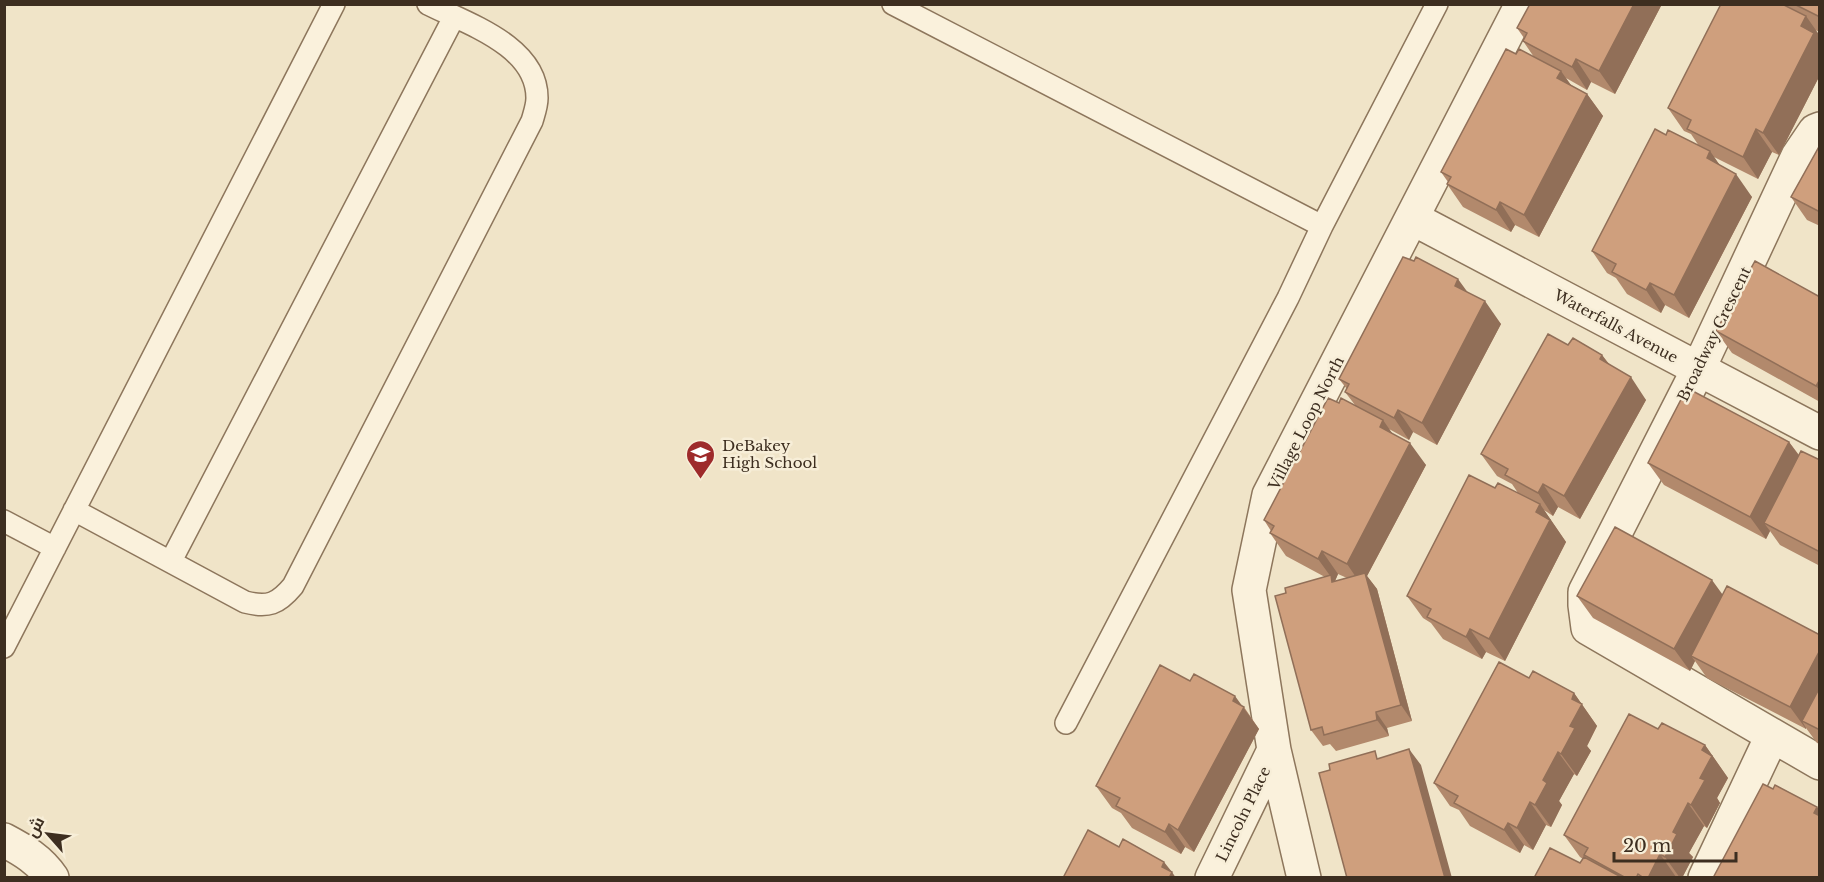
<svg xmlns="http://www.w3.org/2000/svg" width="1824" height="882" viewBox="0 0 1824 882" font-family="'Libre Baskerville',Cairo,serif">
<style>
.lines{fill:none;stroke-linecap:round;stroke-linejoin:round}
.service-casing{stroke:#8d765c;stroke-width:24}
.minor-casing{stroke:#8d765c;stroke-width:36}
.service{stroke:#faf1dc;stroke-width:21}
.minor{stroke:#faf1dc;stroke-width:33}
.wall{fill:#b2896c;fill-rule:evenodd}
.shaded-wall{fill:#916f58}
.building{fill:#cf9f7d;stroke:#916f58;stroke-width:1.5}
.labels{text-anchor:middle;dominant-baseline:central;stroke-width:5;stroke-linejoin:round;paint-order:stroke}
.street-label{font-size:15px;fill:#3d2e20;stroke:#f7eed8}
.poi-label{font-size:15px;fill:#3d2e20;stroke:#f7eed8;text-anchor:start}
</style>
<rect width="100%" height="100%" fill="#f0e4c8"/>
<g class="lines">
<defs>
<path id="service" d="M893 4 1322 226
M74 510 245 602C268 608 278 604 293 586L532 121C534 114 537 106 537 98 537 46 468 24 428 4
M4 521 55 548
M171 561 454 17
M4 647 334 4
M1066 723 1288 298 1322 226 1437 4"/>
<path id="minor" d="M1820 129 1815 131 1798 156 1698 370 1585 592V605L1588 628 1820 763
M1412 218 1820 433
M4 840C23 850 40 860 52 878
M1212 878 1274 750
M1304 878 1274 750 1249 590 1269 495 1522 4
M1705 878 1772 736"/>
</defs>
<use href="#service" class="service-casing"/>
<use href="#minor" class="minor-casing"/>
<use href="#service" class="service"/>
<use href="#minor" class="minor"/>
</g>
<path class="wall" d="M1530 4H1662L1615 94 1591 82 1587 90 1566 78 1571 85 1587 94 1603 116 1539 237 1515 225 1511 232 1463 207 1447 184 1448 182 1441 172 1516 54 1534 57 1523 41 1524 38 1517 28Z
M1783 4H1820V32L1815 30 1820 36V75L1779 155 1772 152 1758 179 1714 157 1720 166 1752 197 1689 318 1665 305 1661 313 1627 294 1616 278 1607 273 1592 251 1666 135 1699 146 1691 134 1684 131 1668 108Z
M1820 145V226L1807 220 1791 197Z
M1468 293 1501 324 1437 445 1413 432 1409 440 1389 429 1392 434 1426 465 1367 576 1377 589 1412 721 1387 728 1389 736 1336 751 1330 744 1323 746 1311 730 1286 593 1325 577 1286 556 1270 533 1271 531 1264 520 1355 405 1345 392 1347 389 1339 379ZM1338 574 1347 578 1335 581Z
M1820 297V402L1732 353 1716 331Z
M1568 345 1602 355 1610 365 1646 400 1580 519 1558 507 1553 516 1544 510 1566 542 1505 661 1486 652 1482 659 1443 639 1431 623 1423 618 1407 596 1495 488 1518 493 1512 484 1497 476 1481 454Z
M1789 442 1799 455 1820 460V566L1780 545 1770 531 1766 539 1664 485 1648 463Z
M1722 595 1820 635V744L1817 743 1806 728V729L1707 678 1695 661 1690 671 1593 618 1577 596Z
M1529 678 1574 693 1597 726 1587 746 1591 751 1577 776 1574 774 1559 801 1562 805 1551 827 1546 825 1533 850 1524 845 1520 853 1470 826 1459 810 1450 806 1434 783Z
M1190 681 1244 707 1259 729 1194 852 1185 847 1181 854 1132 828 1121 813 1112 808 1096 786Z
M1658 729 1705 745 1728 778 1717 798 1720 803 1707 828 1704 826 1689 853 1693 857 1682 878 1676 877 1675 878H1534L1580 863 1583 859 1580 857 1564 835Z"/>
<path class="shaded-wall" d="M1634 4H1662L1615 94 1599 71Z
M1806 16 1820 36V75L1779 155 1763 133 1801 26Z
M1576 59 1591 82 1587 90 1572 67Z
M1561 71 1577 94 1557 78Z
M1587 94 1603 116 1539 237 1524 215Z
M1756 129 1772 152 1758 179 1743 157Z
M1710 151 1726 174 1707 158Z
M1736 174 1752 197 1689 318 1674 295Z
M1500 202 1515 225 1511 232 1496 210Z
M1458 279 1474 301 1455 286Z
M1650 283 1665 305 1661 313 1646 290Z
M1485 301 1501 324 1437 445 1422 423Z
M1602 355 1618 377 1600 359Z
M1631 377 1646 400 1580 519 1564 496Z
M1820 379V391L1816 386Z
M1398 410 1413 432 1409 440 1394 418Z
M1383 420 1399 443 1380 427Z
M1789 442 1805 464 1764 523 1770 531 1766 539 1750 517Z
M1410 443 1426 465 1367 576 1377 589 1412 721 1401 705 1362 586 1347 564Z
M1543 484 1558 507 1553 516 1538 493Z
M1540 504 1566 542 1505 661 1489 639 1536 512Z
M1322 551 1338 574 1335 581 1342 591 1332 582 1331 577 1318 559Z
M1712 580 1728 602 1691 656 1695 661 1690 671 1674 649Z
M1470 629 1486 652 1482 659 1466 637Z
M1820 650V702L1802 721 1806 728V729L1790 707Z
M1574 693 1597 726 1587 746 1591 751 1577 776 1561 754 1572 699Z
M1235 696 1259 729 1194 852 1178 830Z
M1376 712 1387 728 1389 736 1377 720Z
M1705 745 1728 778 1717 798 1720 803 1707 828 1691 805 1700 778 1702 750Z
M1409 749 1421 765 1452 878H1445Z
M1558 752 1574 774 1559 801 1562 805 1551 827 1535 805 1543 780Z
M1530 802 1546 825 1533 850 1517 828Z
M1688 803 1704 826 1689 853 1693 857 1682 878H1680L1665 857 1673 832Z
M1817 807 1820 810V822L1814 813Z
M1508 823 1524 845 1520 853 1504 830Z
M1169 824 1185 847 1181 854 1165 832Z
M1660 854 1676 877 1675 878H1648Z
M1164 862 1172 872 1176 878H1169L1162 867Z"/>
<path class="building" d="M1530 4H1634L1599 71 1576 59 1572 67 1523 41 1527 33 1517 28Z
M1721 4H1782L1806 16 1801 26 1814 33 1763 133 1756 129 1743 157 1687 129 1691 120 1668 108Z
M1794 4H1820V17Z
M1506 49 1516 54 1519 49 1561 71 1557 78 1587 94 1524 215 1500 202 1496 210 1447 184 1451 177 1441 172Z
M1655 129 1666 135 1668 130 1710 151 1707 158 1736 174 1674 295 1650 283 1646 290 1612 272 1616 264 1592 251Z
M1820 145V212L1791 197Z
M1403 257 1414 261 1416 257 1458 279 1455 286 1485 301 1422 423 1398 410 1394 418 1345 392 1349 384 1339 379Z
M1755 261 1820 297V379L1816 386 1716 331Z
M1548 334 1568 345 1573 338 1602 355 1600 359 1631 377 1564 496 1543 484 1538 493 1505 475 1508 469 1481 454Z
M1687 388 1789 442 1750 517 1648 463Z
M1328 398 1339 403 1341 398 1383 420 1380 427 1410 443 1347 564 1322 551 1318 559 1270 533 1274 526 1264 520Z
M1801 451 1820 460V552L1764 523Z
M1469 475 1495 488 1498 483 1540 504 1536 512 1550 520 1489 639 1470 629 1466 637 1427 617 1431 609 1407 596Z
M1615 527 1712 580 1674 649 1577 596Z
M1365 573 1401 705 1376 712 1377 720 1324 735 1322 727 1311 730 1275 596 1286 593 1285 588 1331 575 1332 582Z
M1727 586 1820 635V650L1790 707 1691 656Z
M1499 662 1529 678 1533 671 1574 693 1572 699 1582 704 1570 726 1575 728 1561 754 1558 752 1543 780 1547 783 1535 805 1530 802 1517 828 1508 823 1504 830 1454 803 1458 796 1434 783Z
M1160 665 1190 681 1194 674 1235 696 1233 701 1244 707 1178 830 1169 824 1165 832 1116 806 1120 798 1096 786Z
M1820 687V730L1802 721Z
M1629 714 1658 729 1662 723 1705 745 1702 750 1712 756 1700 778 1705 780 1691 805 1688 803 1673 832 1677 834 1665 857 1660 854 1648 878H1644L1638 874 1636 878H1626L1584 855 1588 848 1564 835Z
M1409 749 1445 878H1347L1319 773 1330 770 1329 764 1375 751 1377 759Z
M1763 784 1773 789 1775 785 1817 807 1814 813 1820 816V876L1819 878H1713Z
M1088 830 1119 847 1123 839 1164 862 1162 867 1172 872 1169 878H1063Z
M1550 848 1580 863 1584 857 1623 878H1534Z"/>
<defs>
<symbol id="school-pin" viewBox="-11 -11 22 30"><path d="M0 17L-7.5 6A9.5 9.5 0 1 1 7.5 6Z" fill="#9e2a2b" stroke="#f7eed8"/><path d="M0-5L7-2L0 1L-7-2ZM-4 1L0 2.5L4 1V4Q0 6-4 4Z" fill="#fff"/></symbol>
</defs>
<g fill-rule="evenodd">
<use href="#school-pin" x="684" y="438" width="33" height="45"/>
</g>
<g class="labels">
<g class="street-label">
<text transform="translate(1616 326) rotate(28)">Waterfalls Avenue</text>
<text transform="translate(1714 334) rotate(-64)">Broadway Crescent</text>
<text transform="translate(1306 423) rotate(-63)">Village Loop North</text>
<text transform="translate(1243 814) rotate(-64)">Lincoln Place</text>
</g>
<g class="poi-label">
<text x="722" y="445">DeBakey<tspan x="722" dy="17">High School</tspan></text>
</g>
</g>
<rect width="1824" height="882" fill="none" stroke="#3d2e20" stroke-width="12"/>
<g transform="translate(48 834) rotate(298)" stroke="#f7eed8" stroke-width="4.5" paint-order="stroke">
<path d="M0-4.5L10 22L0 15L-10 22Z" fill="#3d2e20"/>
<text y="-9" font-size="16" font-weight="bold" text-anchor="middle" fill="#3d2e20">ش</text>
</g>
<path d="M1614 852v9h122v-9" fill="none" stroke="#3d2e20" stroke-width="3"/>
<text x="1623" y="852" font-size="18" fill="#3d2e20" stroke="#f7eed8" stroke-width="4.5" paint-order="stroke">20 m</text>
</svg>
